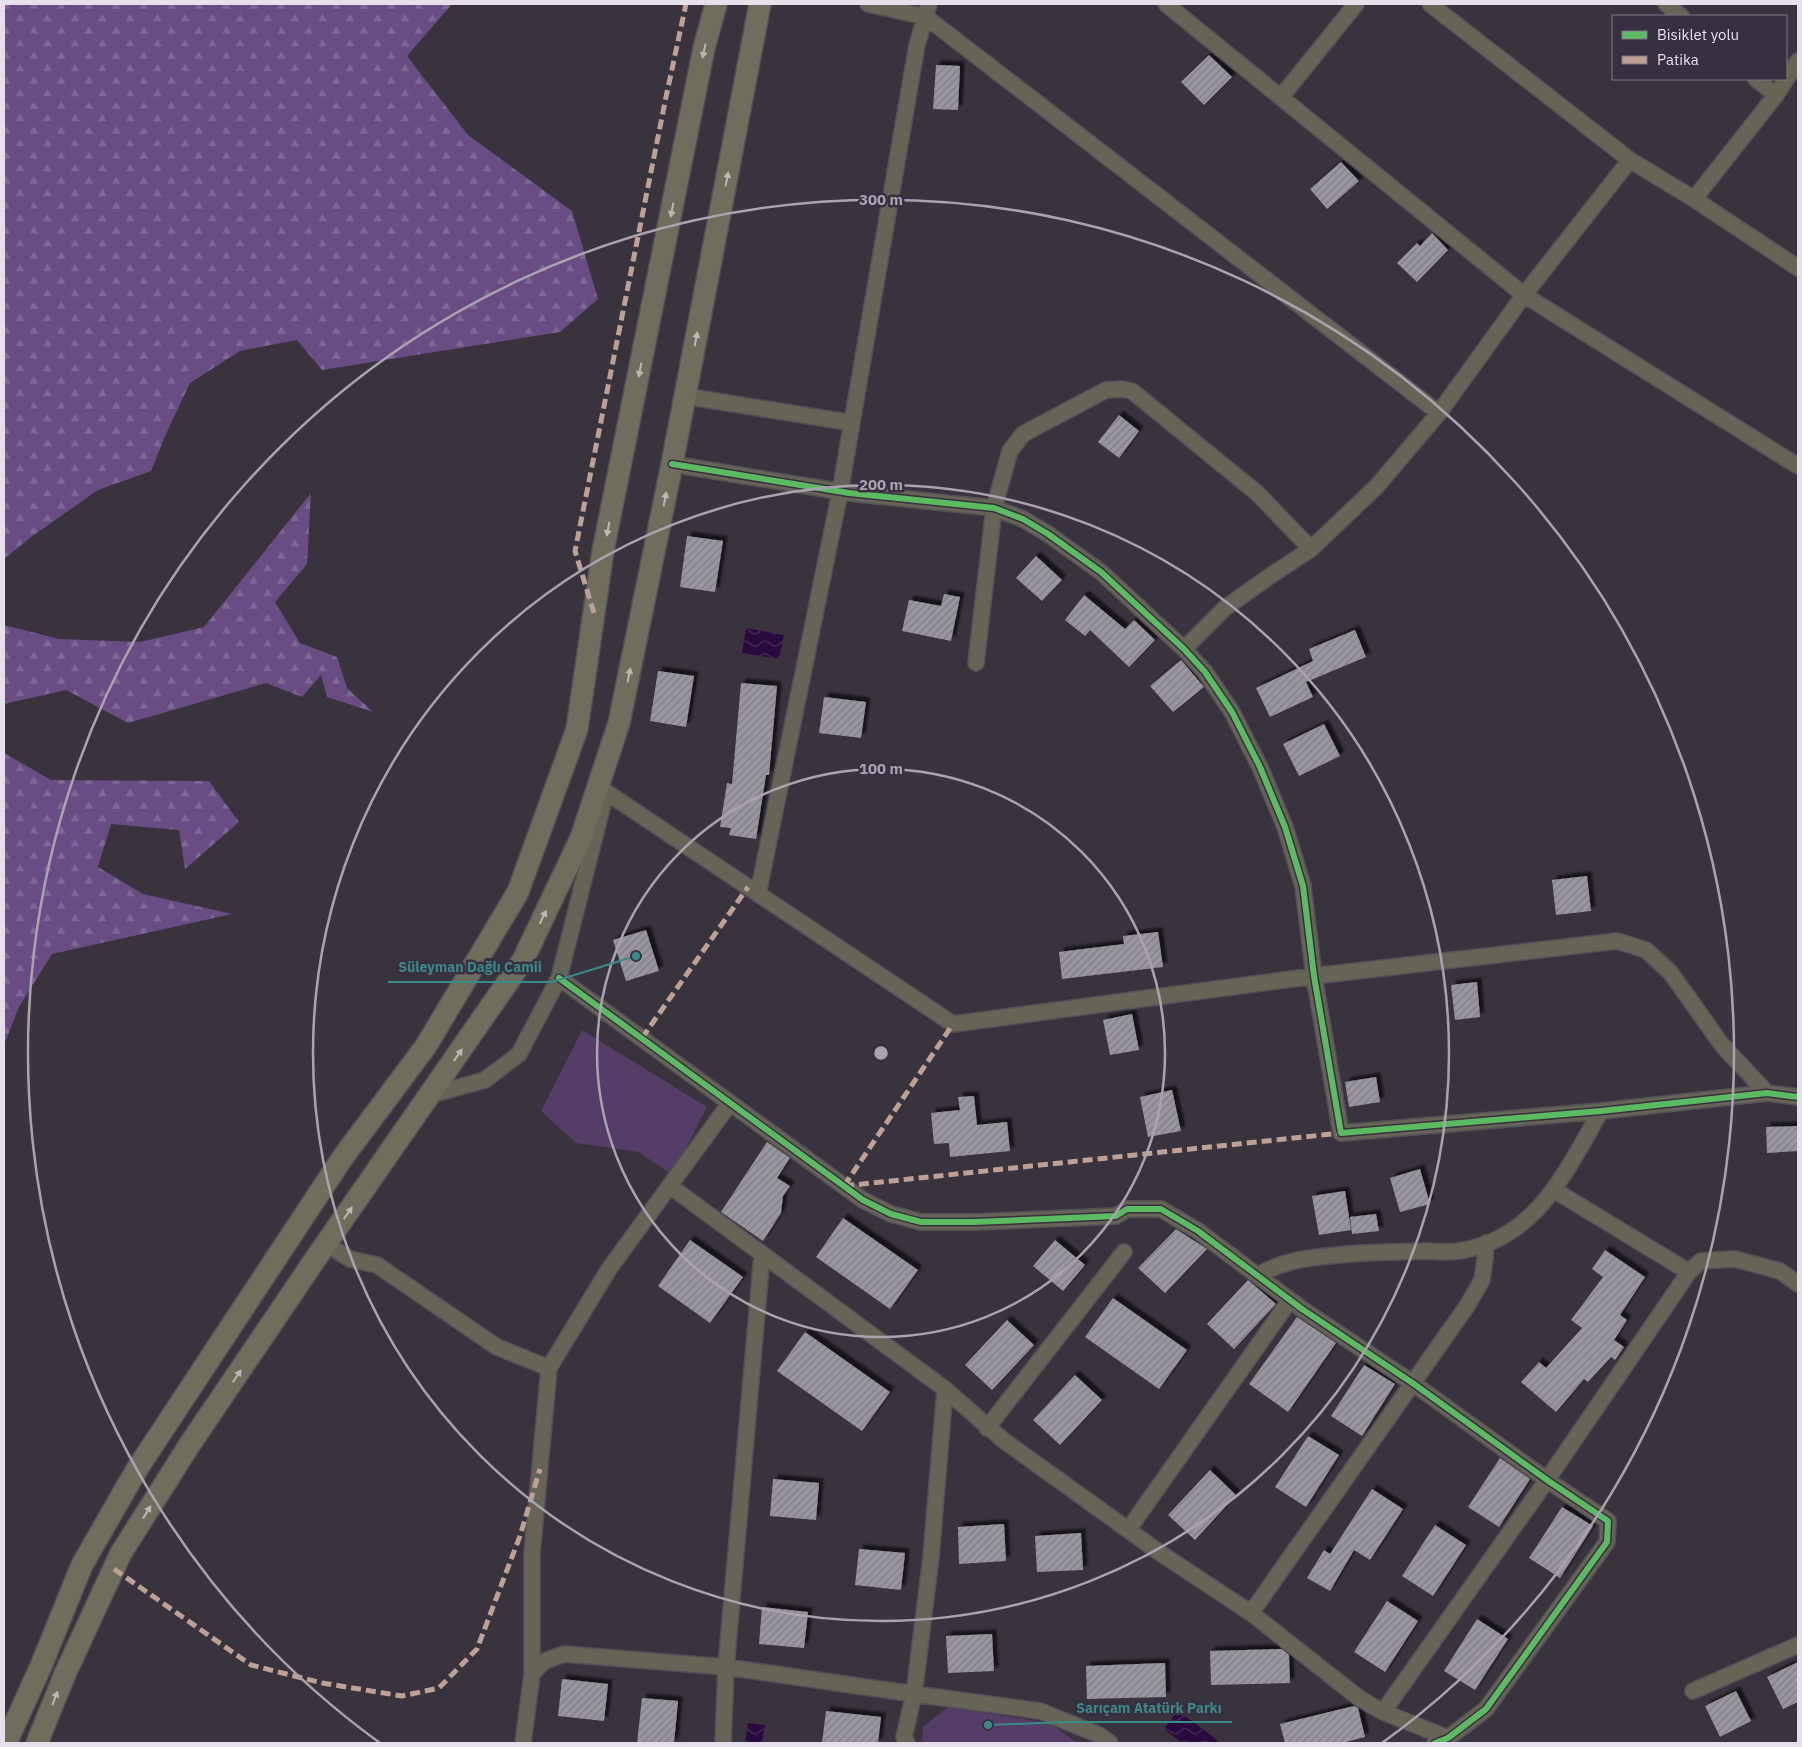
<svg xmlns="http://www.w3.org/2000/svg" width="1802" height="1747" viewBox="0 0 1802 1747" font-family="'IBM Plex Sans',sans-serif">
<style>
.forest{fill:url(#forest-firs)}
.green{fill:#543d67}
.water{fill:url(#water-waves)}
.building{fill:url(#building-hatch);filter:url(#shadow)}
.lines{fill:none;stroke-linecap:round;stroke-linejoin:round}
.minor-casing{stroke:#545058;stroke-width:18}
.secondary-casing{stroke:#545058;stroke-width:24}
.minor{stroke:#656456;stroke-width:15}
.secondary{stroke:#6f6e5c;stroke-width:21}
.quiet{stroke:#bda197;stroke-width:5;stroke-dasharray:10 5;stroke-linecap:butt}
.cycleway-casing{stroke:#382f41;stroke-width:9}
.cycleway{stroke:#5cba63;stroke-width:6}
.oneway{fill:#bcb8b9}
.ring{fill:none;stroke:#a9a3ae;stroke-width:2.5}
.centre{fill:#a9a3ae;stroke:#382f41;stroke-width:2.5}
.ring-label{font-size:15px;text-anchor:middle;font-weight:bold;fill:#a9a3ae;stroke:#382f41;stroke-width:5;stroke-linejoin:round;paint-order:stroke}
.leader{fill:none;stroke:#3a8b87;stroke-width:2}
.callout-dot{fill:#3a8b87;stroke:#382f41;stroke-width:2}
.callout-label{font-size:14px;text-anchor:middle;font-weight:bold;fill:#3a8b87;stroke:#382f41;stroke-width:5;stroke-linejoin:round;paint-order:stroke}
</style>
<defs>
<pattern id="forest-firs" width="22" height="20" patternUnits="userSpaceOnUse" patternTransform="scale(1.25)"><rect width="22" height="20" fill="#694c83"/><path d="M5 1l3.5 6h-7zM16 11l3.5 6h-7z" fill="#7e6695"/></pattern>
<pattern id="water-waves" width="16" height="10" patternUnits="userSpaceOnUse" patternTransform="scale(1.25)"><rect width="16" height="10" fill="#2a093f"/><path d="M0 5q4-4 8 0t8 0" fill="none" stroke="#492d5b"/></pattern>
<pattern id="building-hatch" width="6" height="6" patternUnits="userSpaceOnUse" patternTransform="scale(1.25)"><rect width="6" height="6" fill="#9a969f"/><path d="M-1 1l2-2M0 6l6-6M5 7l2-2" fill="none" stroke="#807d84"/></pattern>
<filter id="shadow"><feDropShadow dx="4.5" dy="-4.5" stdDeviation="1" flood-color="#0009"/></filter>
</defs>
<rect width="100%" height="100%" fill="#38333d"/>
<path class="forest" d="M4 4H452L407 56 468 135 572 211 598 299 560 332 322 370 297 340 240 351 190 383 165 436 151 471 98 490 31 537 4 559Z
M311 493 307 564 275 602 300 643 337 657 347 688 373 712 327 697 321 675 302 697 266 683 128 723 66 690 4 704V625L59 639 140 642 204 627Z
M4 753 51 780 209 781 239 822 185 869 179 830 111 824 98 867 143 894 232 914 52 954 19 1007 4 1045Z"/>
<path class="green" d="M582 1030 707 1107 672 1175 639 1152 576 1143 541 1111Z
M948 1707 1049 1723 1078 1743H922L923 1727Z"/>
<path class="water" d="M746 628 784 635 779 659 742 653Z
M1178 1710 1218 1741 1216 1743H1182L1164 1729Z
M748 1723 765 1725 762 1743H745Z"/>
<path class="building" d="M1209 55 1232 77 1204 105 1181 82Z
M936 65 960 66 958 110 933 109Z
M1341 162 1359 181 1327 209 1310 189Z
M1432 233 1448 250 1417 282 1397 263 1417 243 1420 246Z
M1119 415 1139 431 1119 458 1098 442Z
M687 536 723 541 715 592 680 587Z
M1036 556 1062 580 1042 601 1016 578Z
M944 594 960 597 951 641 902 631 909 600 941 606Z
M1084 595 1125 629 1134 620 1155 640 1129 667 1090 630 1085 636 1065 620Z
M1355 630 1366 657 1306 682 1313 697 1270 717 1256 688 1313 661 1309 649Z
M1181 660 1204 687 1173 712 1150 686Z
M658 671 694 676 686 727 650 721Z
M741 683 777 686 769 775H766L756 839 729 835 731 828 720 827 727 783 732 784Z
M824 697 866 702 861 738 819 733Z
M1324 724 1340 756 1299 776 1283 744Z
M1587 876 1591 911 1556 915 1552 880Z
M646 930 659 971 626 981 613 940Z
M1158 932 1163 967 1062 979 1059 952 1124 944 1123 936Z
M1477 982 1480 1017 1455 1020 1451 985Z
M1132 1014 1139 1050 1110 1055 1103 1020Z
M1376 1077 1380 1102 1349 1107 1345 1082Z
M1172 1090 1181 1131 1148 1137 1140 1097Z
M974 1096 977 1125 1007 1122 1010 1151 950 1157 949 1143 934 1144 931 1113 960 1110 958 1097Z
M1798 1126V1151L1767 1153 1766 1127Z
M767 1142 790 1158 777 1178 790 1186 783 1196 781 1213 763 1241 721 1212Z
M1420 1169 1430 1204 1400 1212 1390 1178Z
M1345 1191 1351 1230 1319 1235 1312 1196Z
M1376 1214 1379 1231 1352 1234 1350 1217Z
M843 1218 918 1270 890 1309 816 1257Z
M1176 1229 1207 1249 1165 1293 1138 1268Z
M690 1240 743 1277 710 1323 658 1286Z
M1055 1240 1085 1265 1063 1291 1033 1266Z
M1605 1250 1645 1277 1620 1315 1627 1320 1614 1340 1624 1347 1615 1360 1611 1357 1588 1382 1584 1379 1556 1412 1521 1382 1539 1362 1546 1368 1582 1328 1571 1320 1603 1277 1592 1269Z
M1248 1280 1276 1304 1234 1349 1207 1324Z
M1113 1298 1187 1350 1159 1389 1085 1337Z
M1297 1317 1336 1343 1288 1412 1249 1384Z
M1007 1320 1034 1345 992 1390 965 1365Z
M805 1332 890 1392 862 1431 777 1371Z
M1364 1365 1395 1384 1362 1436 1331 1416Z
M1075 1375 1102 1400 1060 1445 1033 1420Z
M1308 1436 1339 1455 1306 1507 1275 1487Z
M1500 1458 1530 1479 1499 1527 1468 1507Z
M1210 1470 1236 1495 1195 1540 1168 1515Z
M773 1479 819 1483 816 1520 770 1516Z
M1372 1489 1403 1509 1370 1560 1354 1550 1330 1591 1307 1578 1324 1550 1330 1554Z
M1562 1507 1593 1526 1560 1578 1529 1558Z
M1004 1524 1006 1561 959 1564 958 1527Z
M1435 1525 1466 1545 1433 1596 1402 1576Z
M1081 1533 1083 1570 1037 1572 1035 1536Z
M859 1549 905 1553 901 1590 855 1585Z
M1387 1601 1418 1621 1385 1672 1354 1652Z
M762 1607 808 1612 804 1648 759 1644Z
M1477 1619 1508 1639 1475 1690 1444 1671Z
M992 1634 994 1671 948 1673 946 1636Z
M1282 1649 1289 1655 1290 1683 1211 1685 1210 1651Z
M1798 1662V1702L1783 1709 1767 1677Z
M1165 1663 1166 1697 1087 1699 1086 1666Z
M562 1679 608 1684 604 1721 558 1716Z
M1736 1691 1751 1721 1720 1737 1705 1706Z
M642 1698 678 1701 674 1743H637Z
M1354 1706 1358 1708 1365 1737 1342 1743H1285L1280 1724Z
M826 1711 881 1717 878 1743H822Z"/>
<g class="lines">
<defs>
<path id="minor" d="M868 4 926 17 1439 413
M1166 4 1524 295 1798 466
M1430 4 1630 160 1694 199 1798 268
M1666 4 1681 16
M1756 79 1776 95
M1281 97 1356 4
M1694 199 1776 95 1798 61
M685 396 852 423
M672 464 849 493 994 508 1023 519 1048 534 1101 572 1184 649 1205 672 1232 712 1260 767 1285 827 1303 886 1314 976 1341 1133 1601 1111 1767 1093 1798 1097
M1184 649 1225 608 1267 578 1311 549 1377 486 1439 413 1524 295 1630 160
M976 663 994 508 1010 451 1023 434 1106 390 1121 389 1132 391 1257 493 1311 549
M606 792 953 1024 1314 976 1617 941 1646 950 1670 972 1722 1045 1767 1093
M758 894 840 492 917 45 929 4
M559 978 863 1200 891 1214 921 1222H974L1116 1216 1127 1209H1161L1198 1231 1302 1309 1414 1384 1547 1480 1608 1521 1607 1542 1486 1709 1448 1738 1435 1743
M430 1095 485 1080 519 1054 559 978 605 796
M670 1186 945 1389 1003 1440 1163 1555 1251 1613 1359 1698 1383 1712 1547 1480 1689 1272
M1554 1190 1689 1272 1701 1261 1735 1259 1780 1271 1798 1284
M326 1244 350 1259 377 1265 497 1347 549 1368
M1258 1275C1289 1258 1315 1257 1349 1254 1374 1252 1399 1252 1425 1251 1436 1251 1448 1253 1459 1251 1537 1239 1565 1172 1601 1111
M987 1428 1124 1252
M1128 1530 1290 1300
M1251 1613 1467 1306 1482 1280 1485 1259 1486 1243
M532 1674V1554L549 1368 609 1269 730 1103
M1693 1691 1798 1645
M1383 1712 1448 1738
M523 1743 532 1674 545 1661 564 1654 726 1667 914 1694 931 1557 945 1389
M723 1743 726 1667 762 1255
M907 1743 904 1737 914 1694 1040 1711 1097 1734 1110 1743"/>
<path id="secondary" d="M6 1743 41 1666 82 1565 137 1469 343 1157 426 1046 518 892 577 729 603 551 704 48 716 4
M37 1743 65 1674 121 1553 190 1444 314 1261 523 960 581 838 619 723 672 464 760 4"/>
</defs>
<use href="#minor" class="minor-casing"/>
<use href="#secondary" class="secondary-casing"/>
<use href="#minor" class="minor"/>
<use href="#secondary" class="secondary"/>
<path class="quiet" d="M594 613 575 551 666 97 686 4
M642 1038 748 887
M844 1186 1341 1133
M844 1186 953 1024
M114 1569 251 1665 322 1683 402 1696 439 1688 477 1649 520 1536 540 1469"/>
<defs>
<path id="cycleway" d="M672 464 849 493 994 508 1023 519 1048 534 1101 572 1184 649 1205 672 1232 712 1260 767 1285 827 1303 886 1314 976 1341 1133 1601 1111 1767 1093 1798 1097
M559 978 863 1200 891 1214 921 1222H974L1116 1216 1127 1209H1161L1198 1231 1302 1309 1414 1384 1547 1480 1608 1521 1607 1542 1486 1709 1448 1738 1435 1743"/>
</defs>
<use href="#cycleway" class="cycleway-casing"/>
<use href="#cycleway" class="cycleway"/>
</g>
<defs><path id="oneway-solid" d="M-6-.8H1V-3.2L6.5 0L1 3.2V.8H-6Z" transform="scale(1.25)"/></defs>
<g class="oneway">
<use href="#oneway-solid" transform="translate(704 51) rotate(102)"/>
<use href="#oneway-solid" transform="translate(727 179) rotate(-79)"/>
<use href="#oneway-solid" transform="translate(672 210) rotate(101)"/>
<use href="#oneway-solid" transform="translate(696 339) rotate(-79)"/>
<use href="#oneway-solid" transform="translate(640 370) rotate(101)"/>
<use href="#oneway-solid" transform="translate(665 499) rotate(-79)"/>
<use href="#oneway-solid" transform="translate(608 529) rotate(101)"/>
<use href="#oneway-solid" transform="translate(629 675) rotate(-79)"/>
<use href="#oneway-solid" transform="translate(543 917) rotate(-64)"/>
<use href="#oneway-solid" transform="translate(458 1055) rotate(-55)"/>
<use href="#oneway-solid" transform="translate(348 1213) rotate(-55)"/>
<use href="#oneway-solid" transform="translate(237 1376) rotate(-56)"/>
<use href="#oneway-solid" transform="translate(147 1512) rotate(-58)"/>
<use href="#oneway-solid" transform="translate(55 1698) rotate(-69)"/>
</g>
<g class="ring">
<circle cx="881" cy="1053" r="284"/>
<circle cx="881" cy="1053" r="568"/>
<path d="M380 1743A853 853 0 1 1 1382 1743"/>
</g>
<circle cx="881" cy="1053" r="8" class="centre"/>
<g class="ring-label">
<text x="881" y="205">300 m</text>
<text x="881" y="490">200 m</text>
<text x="881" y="774">100 m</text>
</g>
<path class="leader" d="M636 956L552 982H388M988 1725L1067 1722H1232"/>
<g class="callout-dot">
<circle cx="636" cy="956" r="5"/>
<circle cx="988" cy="1725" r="5"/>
</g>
<g class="callout-label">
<text x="470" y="972">Süleyman Dağlı Camii</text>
<text x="1149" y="1713">Sarıçam Atatürk Parkı</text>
</g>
<rect width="1802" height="1747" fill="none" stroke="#e6e0eb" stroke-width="10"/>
<rect x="1612" y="15" width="175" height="65" fill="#382f41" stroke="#7e7685"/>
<rect x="1622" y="31" width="25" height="8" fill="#5cba63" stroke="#7e7685"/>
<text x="1657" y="40" font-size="15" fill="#e6e0eb">Bisiklet yolu</text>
<rect x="1622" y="56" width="25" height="8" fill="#bda197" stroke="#7e7685"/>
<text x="1657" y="65" font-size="15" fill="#e6e0eb">Patika</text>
</svg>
